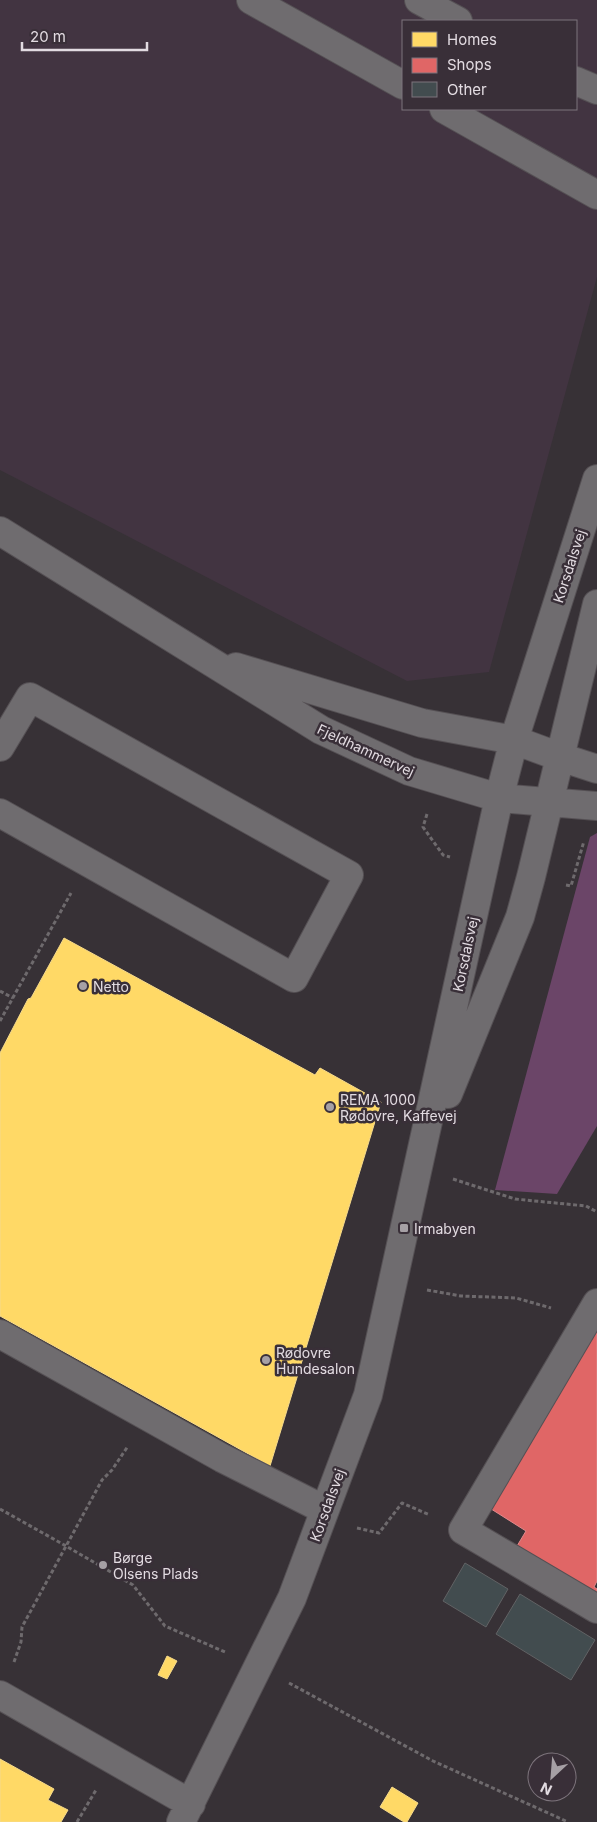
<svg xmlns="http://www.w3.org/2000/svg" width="597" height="1822" viewBox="0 0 597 1822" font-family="Inter,sans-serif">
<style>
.built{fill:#423441;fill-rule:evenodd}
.forest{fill:#6b4568}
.homes{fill:#ffd966;stroke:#f6da8b}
.shops{fill:#e06666;stroke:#e1898b}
.building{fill:#424c4f;stroke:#616264}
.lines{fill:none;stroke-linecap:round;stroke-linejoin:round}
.minor-casing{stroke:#555054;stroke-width:30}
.path{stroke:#6e6a6d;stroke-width:3;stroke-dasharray:4 2.5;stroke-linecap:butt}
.minor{stroke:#6f6c6f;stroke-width:28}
.poi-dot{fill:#a6a0a5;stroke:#392f38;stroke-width:2}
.labels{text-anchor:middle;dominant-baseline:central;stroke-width:5;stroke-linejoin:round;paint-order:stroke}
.street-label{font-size:14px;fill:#e2dbe1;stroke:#392f38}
.poi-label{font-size:14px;fill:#e2dbe1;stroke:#392f38;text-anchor:start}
</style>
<rect width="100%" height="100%" fill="#373136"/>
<path class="built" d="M0 0H597V277L489 672 407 681 0 470ZM403 21H576V109H403Z"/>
<path class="forest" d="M597 833V1126L557 1194 495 1190 590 837Z"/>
<path class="homes" d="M64 938 315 1075 320 1068 381 1102 270 1466 0 1316V1053L28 999 31 998Z
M167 1656 177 1661 167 1679 158 1675Z
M0 1759 54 1789 48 1800 68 1810 61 1822H0Z
M392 1787 418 1803 407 1822H404L380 1807Z"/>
<path class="shops" d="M597 1327V1581L594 1587 597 1589V1602L514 1551 526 1531 488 1507Z"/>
<path class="building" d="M465 1563 508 1589 486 1627 443 1601Z
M520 1594 595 1640 571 1680 496 1634Z"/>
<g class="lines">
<defs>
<path id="minor" d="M251 0 403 85
M419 0 458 21
M576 81 597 90
M444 109 597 195
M0 531 321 730 409 771 499 798 597 806
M236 667 422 723 514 740 560 757 597 769
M0 747 30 697 349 875 294 978 0 813
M448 1094 520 917 531 877 597 604
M597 1303 463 1530 597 1609
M0 1334 222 1458 325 1510
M0 1695 191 1804
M181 1822 292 1598 368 1395 499 798 514 740 597 479"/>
</defs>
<use href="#minor" class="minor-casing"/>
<path class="path" d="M427 814 423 827 443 855 450 857
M566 885 571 886 584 841
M0 991 13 998
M0 1021 71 893
M453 1179 515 1199 586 1206 597 1212
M427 1290 461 1296 516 1298 551 1308
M0 1509 66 1546 133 1585 165 1626 225 1652
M357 1528 379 1533 402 1503 430 1515
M14 1662 21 1642 22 1627 102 1480 112 1470 128 1446
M289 1683 433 1761 568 1822
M77 1822 96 1790"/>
<use href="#minor" class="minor"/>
</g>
<g class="poi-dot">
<circle cx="83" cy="986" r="5"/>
<circle cx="330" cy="1107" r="5"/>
<rect x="399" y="1223" width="10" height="10" rx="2.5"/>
<circle cx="266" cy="1360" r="5"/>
<circle cx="103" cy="1565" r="5"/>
</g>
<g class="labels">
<g class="street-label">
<text transform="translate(569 566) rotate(-72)">Korsdalsvej</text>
<text transform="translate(366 750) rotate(25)">Fjeldhammervej</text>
<text transform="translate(465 954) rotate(-78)">Korsdalsvej</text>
<text transform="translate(327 1505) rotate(-70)">Korsdalsvej</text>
</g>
<g class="poi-label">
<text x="93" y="986">Netto</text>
<text x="340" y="1099">REMA 1000<tspan x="340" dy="16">Rødovre, Kaffevej</tspan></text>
<text x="414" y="1228">Irmabyen</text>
<text x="276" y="1352">Rødovre<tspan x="276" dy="16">Hundesalon</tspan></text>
<text x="113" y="1557">Børge<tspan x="113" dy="16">Olsens Plads</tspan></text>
</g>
</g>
<rect x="402" y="20" width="175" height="90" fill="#392f38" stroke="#7d747c"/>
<rect x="412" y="32" width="25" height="15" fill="#ffd966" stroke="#7d747c"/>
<text x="447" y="45" font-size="15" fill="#e2dbe1">Homes</text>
<rect x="412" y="58" width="25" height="15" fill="#e06666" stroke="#7d747c"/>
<text x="447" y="70" font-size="15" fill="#e2dbe1">Shops</text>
<rect x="412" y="82" width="25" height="15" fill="#424c4f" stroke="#7d747c"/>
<text x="447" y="95" font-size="15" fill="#e2dbe1">Other</text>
<g transform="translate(552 1777) rotate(206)"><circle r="24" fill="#392f38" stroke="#7d747c"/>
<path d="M0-4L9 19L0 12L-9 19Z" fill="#a6a0a5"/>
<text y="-8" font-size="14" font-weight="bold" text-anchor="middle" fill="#e2dbe1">N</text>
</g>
<path d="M22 42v8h125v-8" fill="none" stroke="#e2dbe1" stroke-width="2.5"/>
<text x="30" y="42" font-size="15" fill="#e2dbe1" stroke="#392f38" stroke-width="4" paint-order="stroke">20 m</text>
</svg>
